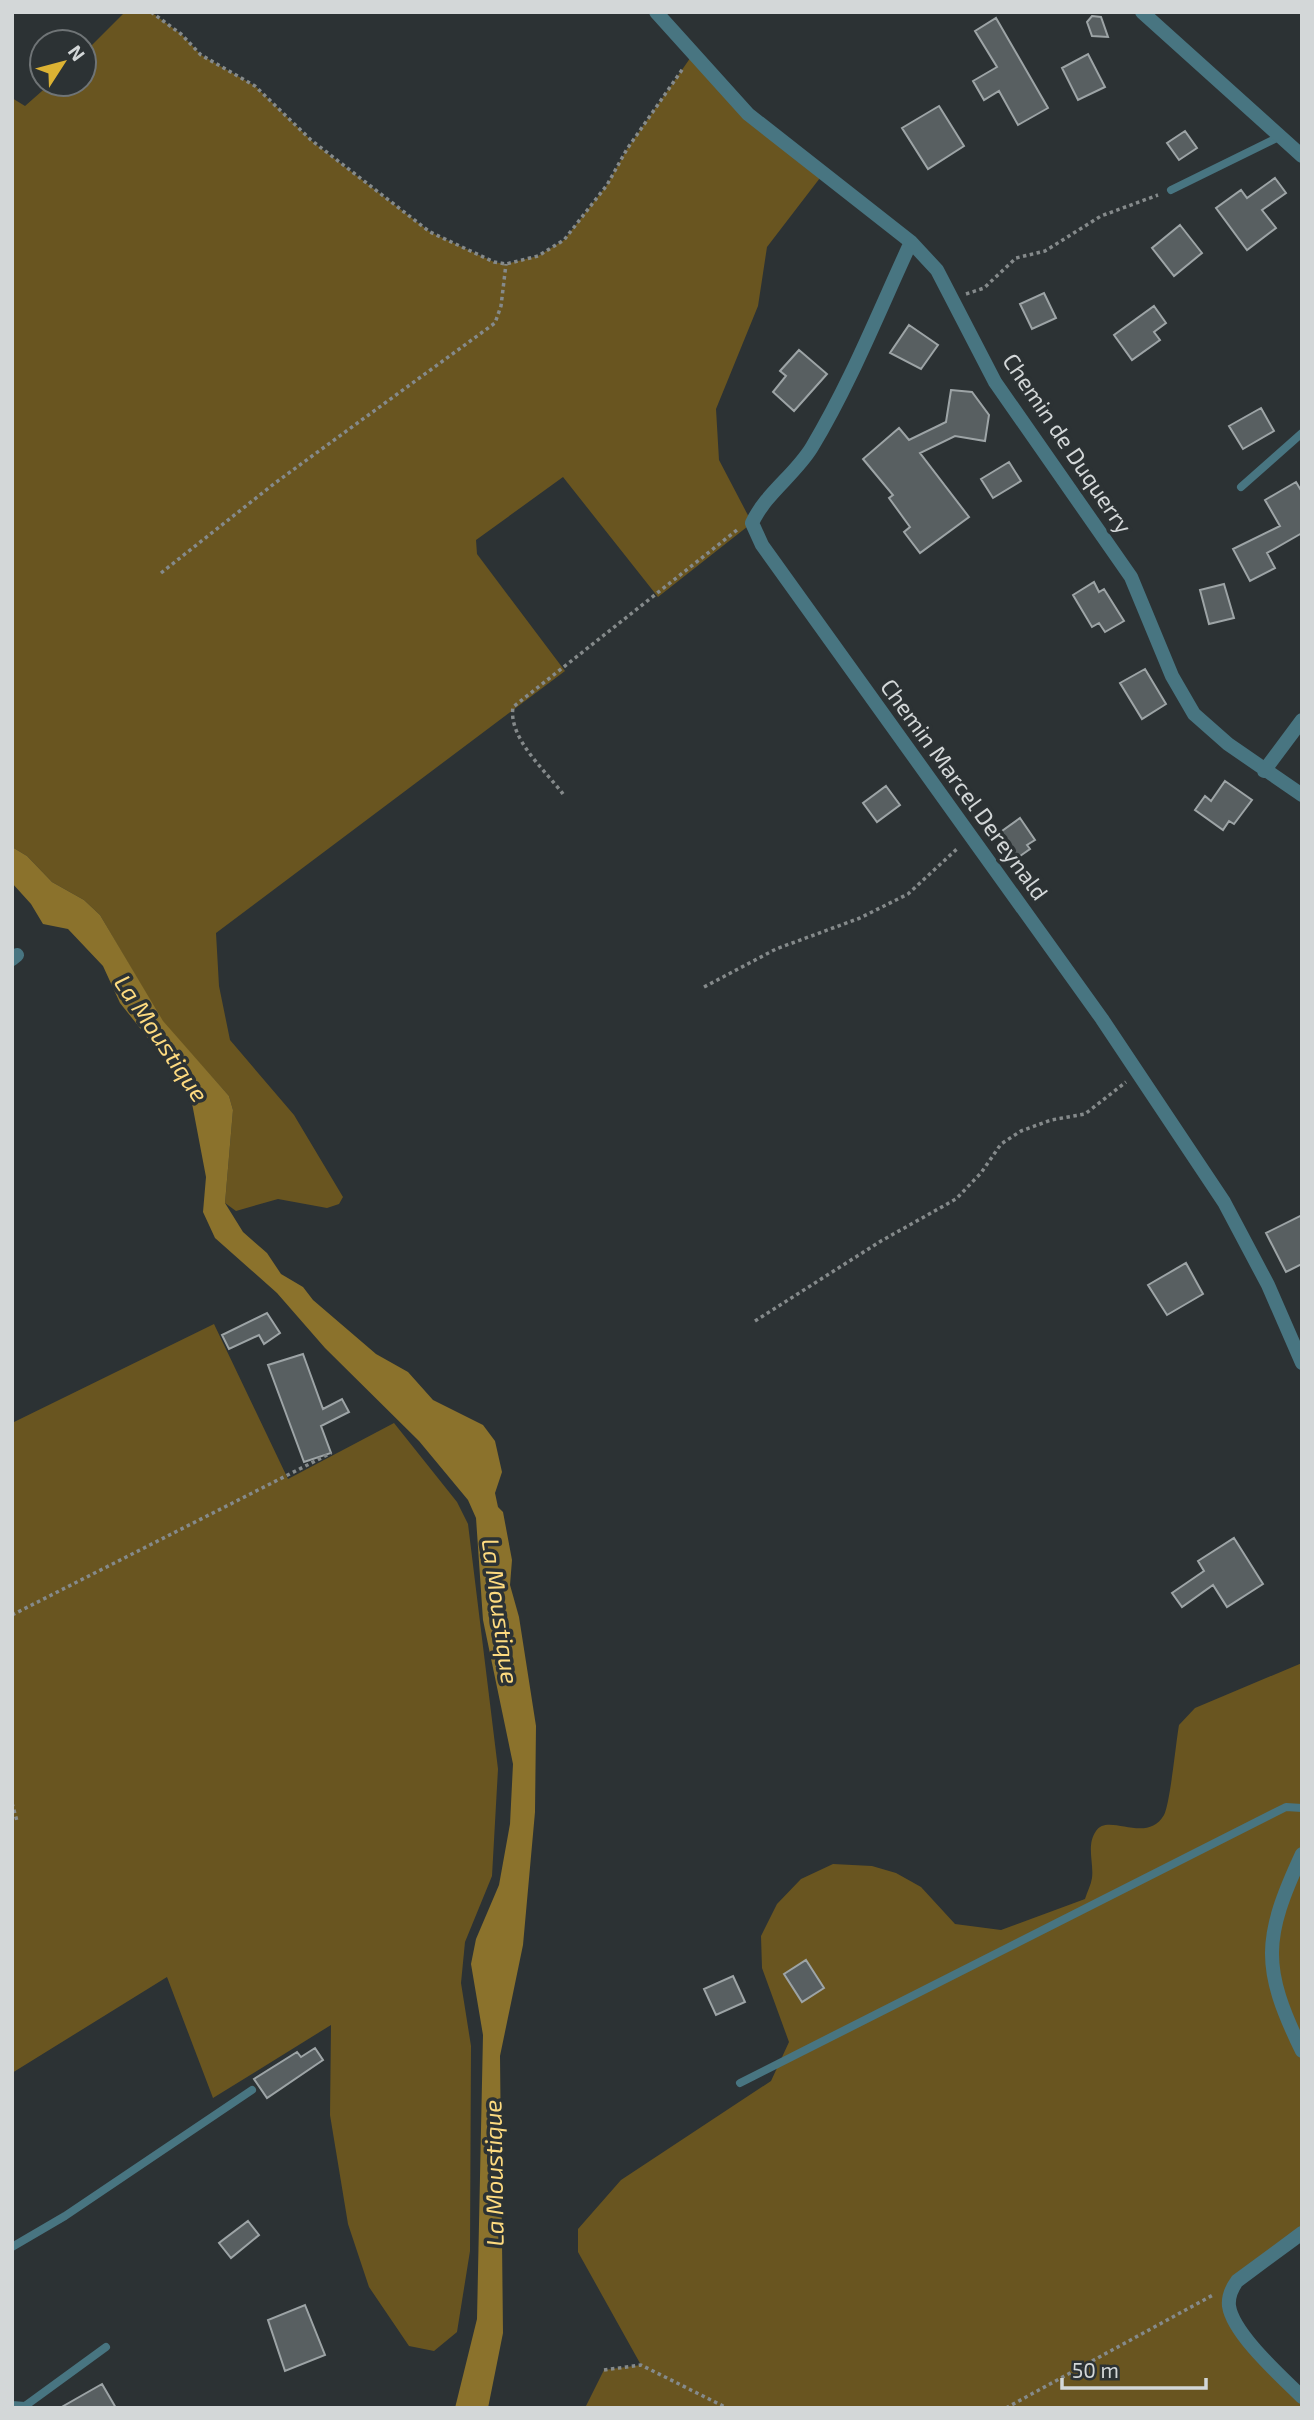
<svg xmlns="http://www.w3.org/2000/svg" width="1314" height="2420" viewBox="0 0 1314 2420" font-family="'Exo 2',sans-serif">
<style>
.green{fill:#695520}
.water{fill:#8b722c}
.building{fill:#585f61;stroke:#9da4a6;stroke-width:2}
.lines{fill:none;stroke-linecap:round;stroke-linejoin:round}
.path{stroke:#858a8b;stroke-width:3.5;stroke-dasharray:3.5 3.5;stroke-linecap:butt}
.service{stroke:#487581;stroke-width:8}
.minor{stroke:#487581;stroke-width:14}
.labels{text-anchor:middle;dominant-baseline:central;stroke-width:7;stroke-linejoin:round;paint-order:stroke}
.street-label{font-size:23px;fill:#d3d7d8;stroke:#2c3234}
.water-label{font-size:24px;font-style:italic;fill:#fdda7f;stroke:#2c3234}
</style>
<rect width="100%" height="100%" fill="#2c3234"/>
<path class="green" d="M125 12H151L181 34 201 55 255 86 314 143 430 232 494 262 506 264 538 256 564 240 607 185 627 149 693 54 748 114 823 174 767 247 758 306 716 409 719 460 752 523 658 597 563 477 476 540 477 554 565 671 216 933 219 986 230 1040 294 1115 343 1197 339 1204 327 1208 278 1199 236 1211 225 1203 233 1110 229 1096 162 1021 100 915 84 900 52 882 27 856 12 847V98L25 106 50 84H84V53Z
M214 1324 288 1479 394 1423 457 1502 468 1524 498 1769 492 1876 465 1942 461 1983 471 2046 470 2251 457 2332 434 2351 409 2346 369 2287 348 2224 330 2115 331 2025 213 2098 167 1977 12 2073V1423Z
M1302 1663V2233L1231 2291 1237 2326 1302 2397V2408H585L604 2370 641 2365 578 2252V2229L621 2180 771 2081 789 2042 762 1968 761 1936 777 1904 801 1879 833 1864 872 1866 896 1873 921 1887 955 1924 1001 1930 1085 1899C1087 1892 1091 1885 1092 1878 1094 1863 1086 1845 1096 1831 1108 1812 1147 1845 1164 1815 1170 1804 1176 1742 1179 1725L1195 1708Z"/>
<path class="water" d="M12 847 27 856 52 882 84 900 100 915 163 1021 229 1096 233 1110 225 1203 243 1232 267 1253 281 1274 303 1287 313 1300 376 1354 408 1372 433 1400 483 1425 495 1441 502 1472 495 1493 498 1507 503 1512 512 1560 510 1585 519 1617 536 1726 535 1812 523 1945 500 2056 503 2333 488 2408H455L477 2319 483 2035 471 1964 476 1939 499 1885 510 1824 513 1764 483 1620 476 1518 468 1500 419 1441 325 1348 277 1293 215 1238 203 1212 206 1177 191 1098 172 1068 120 1003 103 966 68 929 43 924 31 904 12 883Z"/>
<path class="building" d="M1092 16 1101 17 1108 37 1092 36 1087 22Z
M996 18 1048 108 1018 125 999 91 984 100 973 81 997 67 975 31Z
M1088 54 1105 87 1078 100 1062 68Z
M939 106 964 146 928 169 902 128Z
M1185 131 1197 148 1179 160 1167 143Z
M1275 178 1286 193 1262 210 1276 228 1247 250 1216 208 1241 190 1247 198Z
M1180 225 1202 253 1174 276 1152 248Z
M1044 293 1056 318 1032 329 1020 304Z
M1154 306 1166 323 1154 332 1160 340 1132 360 1114 335Z
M909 325 938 345 921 369 890 353Z
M799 350 827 374 794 411 773 392 786 376 780 371Z
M951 390 972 392 989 415 985 441 955 436 920 453 969 517 920 553 904 532 910 527 889 498 893 495 863 459 899 428 909 440 946 422Z
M1261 408 1274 431 1243 449 1229 426Z
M1009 462 1021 481 993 498 981 479Z
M1296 482 1302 492V533L1267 553 1275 568 1250 581 1233 549 1280 526 1265 500Z
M1094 582 1099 592 1104 589 1124 621 1105 632 1099 623 1092 627 1073 595Z
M1224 584 1234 618 1209 624 1200 590Z
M1145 669 1166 704 1142 719 1120 683Z
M1225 781 1252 800 1234 824 1229 821 1223 830 1195 810 1205 796 1211 801Z
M886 786 900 805 877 822 863 803Z
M1020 818 1035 840 1027 845 1030 849 1013 861 995 836Z
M1302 1215V1264L1286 1272 1266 1233Z
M1186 1263 1203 1294 1167 1315 1148 1285Z
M267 1313 280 1333 264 1344 259 1335 229 1349 222 1335Z
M303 1354 323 1409 342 1399 349 1412 321 1426 331 1453 304 1462 268 1365Z
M1234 1538 1263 1584 1227 1607 1213 1585 1182 1607 1172 1593 1204 1571 1198 1561Z
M806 1960 824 1988 802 2002 784 1974Z
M733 1976 745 2002 716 2015 704 1989Z
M315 2048 323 2060 267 2098 254 2079 297 2052 301 2057Z
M248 2221 259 2235 231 2258 219 2243Z
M305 2305 325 2355 285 2371 268 2320Z
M102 2384 116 2408H60Z"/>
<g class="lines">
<path class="path" d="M151 12 181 34 201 55 255 86 311 140 430 232 494 262 506 264 538 256 564 240 607 185 627 149 684 67
M966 294 984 288 1016 258 1045 251 1101 216 1158 195
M161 573 275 483 495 323 501 306 506 264
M563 794C545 770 508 738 513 707L737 530
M704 987 776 949 860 918 908 894 959 847
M755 1321 881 1241 956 1199 981 1173 1001 1144 1021 1131 1051 1120 1085 1114 1126 1082
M12 1615 331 1453
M12 1803 17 1821
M604 2370 641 2365 727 2408
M1006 2408 1213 2295"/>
<path class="service" d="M1171 190 1281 136
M1241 487 1302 433
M740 2083 1286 1807 1302 1808
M12 2247 65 2216 252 2090
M12 2405 25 2406 106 2347"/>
<path class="minor" d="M656 12 748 114 911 242 937 270 995 382 1131 577 1172 676 1194 714 1228 744 1302 795
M1142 12 1302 156
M911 242C879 311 851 382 812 447 795 475 766 493 752 523L762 545 1102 1019 1224 1202 1268 1285 1302 1363
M1264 771 1302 720
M12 959 17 955
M1302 1854C1263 1938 1261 1967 1302 2051
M1302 2233 1237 2281C1232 2288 1228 2297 1229 2306 1233 2334 1282 2377 1302 2397"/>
</g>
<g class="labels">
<g class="street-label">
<text transform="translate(1068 443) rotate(56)">Chemin de Duquerry</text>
<text transform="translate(965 789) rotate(54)">Chemin Marcel Dereynald</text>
</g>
<g class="water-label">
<text transform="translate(162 1038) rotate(56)">La Moustique</text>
<text transform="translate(501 1611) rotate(82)">La Moustique</text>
<text transform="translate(493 2173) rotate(-91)">La Moustique</text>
</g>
</g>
<rect width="1314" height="2420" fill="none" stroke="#d3d7d8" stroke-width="28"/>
<g transform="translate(63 63) rotate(54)"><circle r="33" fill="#2c3234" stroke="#6f7476" stroke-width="2"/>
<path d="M0-5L12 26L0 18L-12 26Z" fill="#dcb233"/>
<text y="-10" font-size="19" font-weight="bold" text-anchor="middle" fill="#d3d7d8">N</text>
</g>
<path d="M1062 2378v10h144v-10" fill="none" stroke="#d3d7d8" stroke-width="3.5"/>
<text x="1072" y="2378" font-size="21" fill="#d3d7d8" stroke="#2c3234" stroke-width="5" paint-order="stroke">50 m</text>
</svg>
